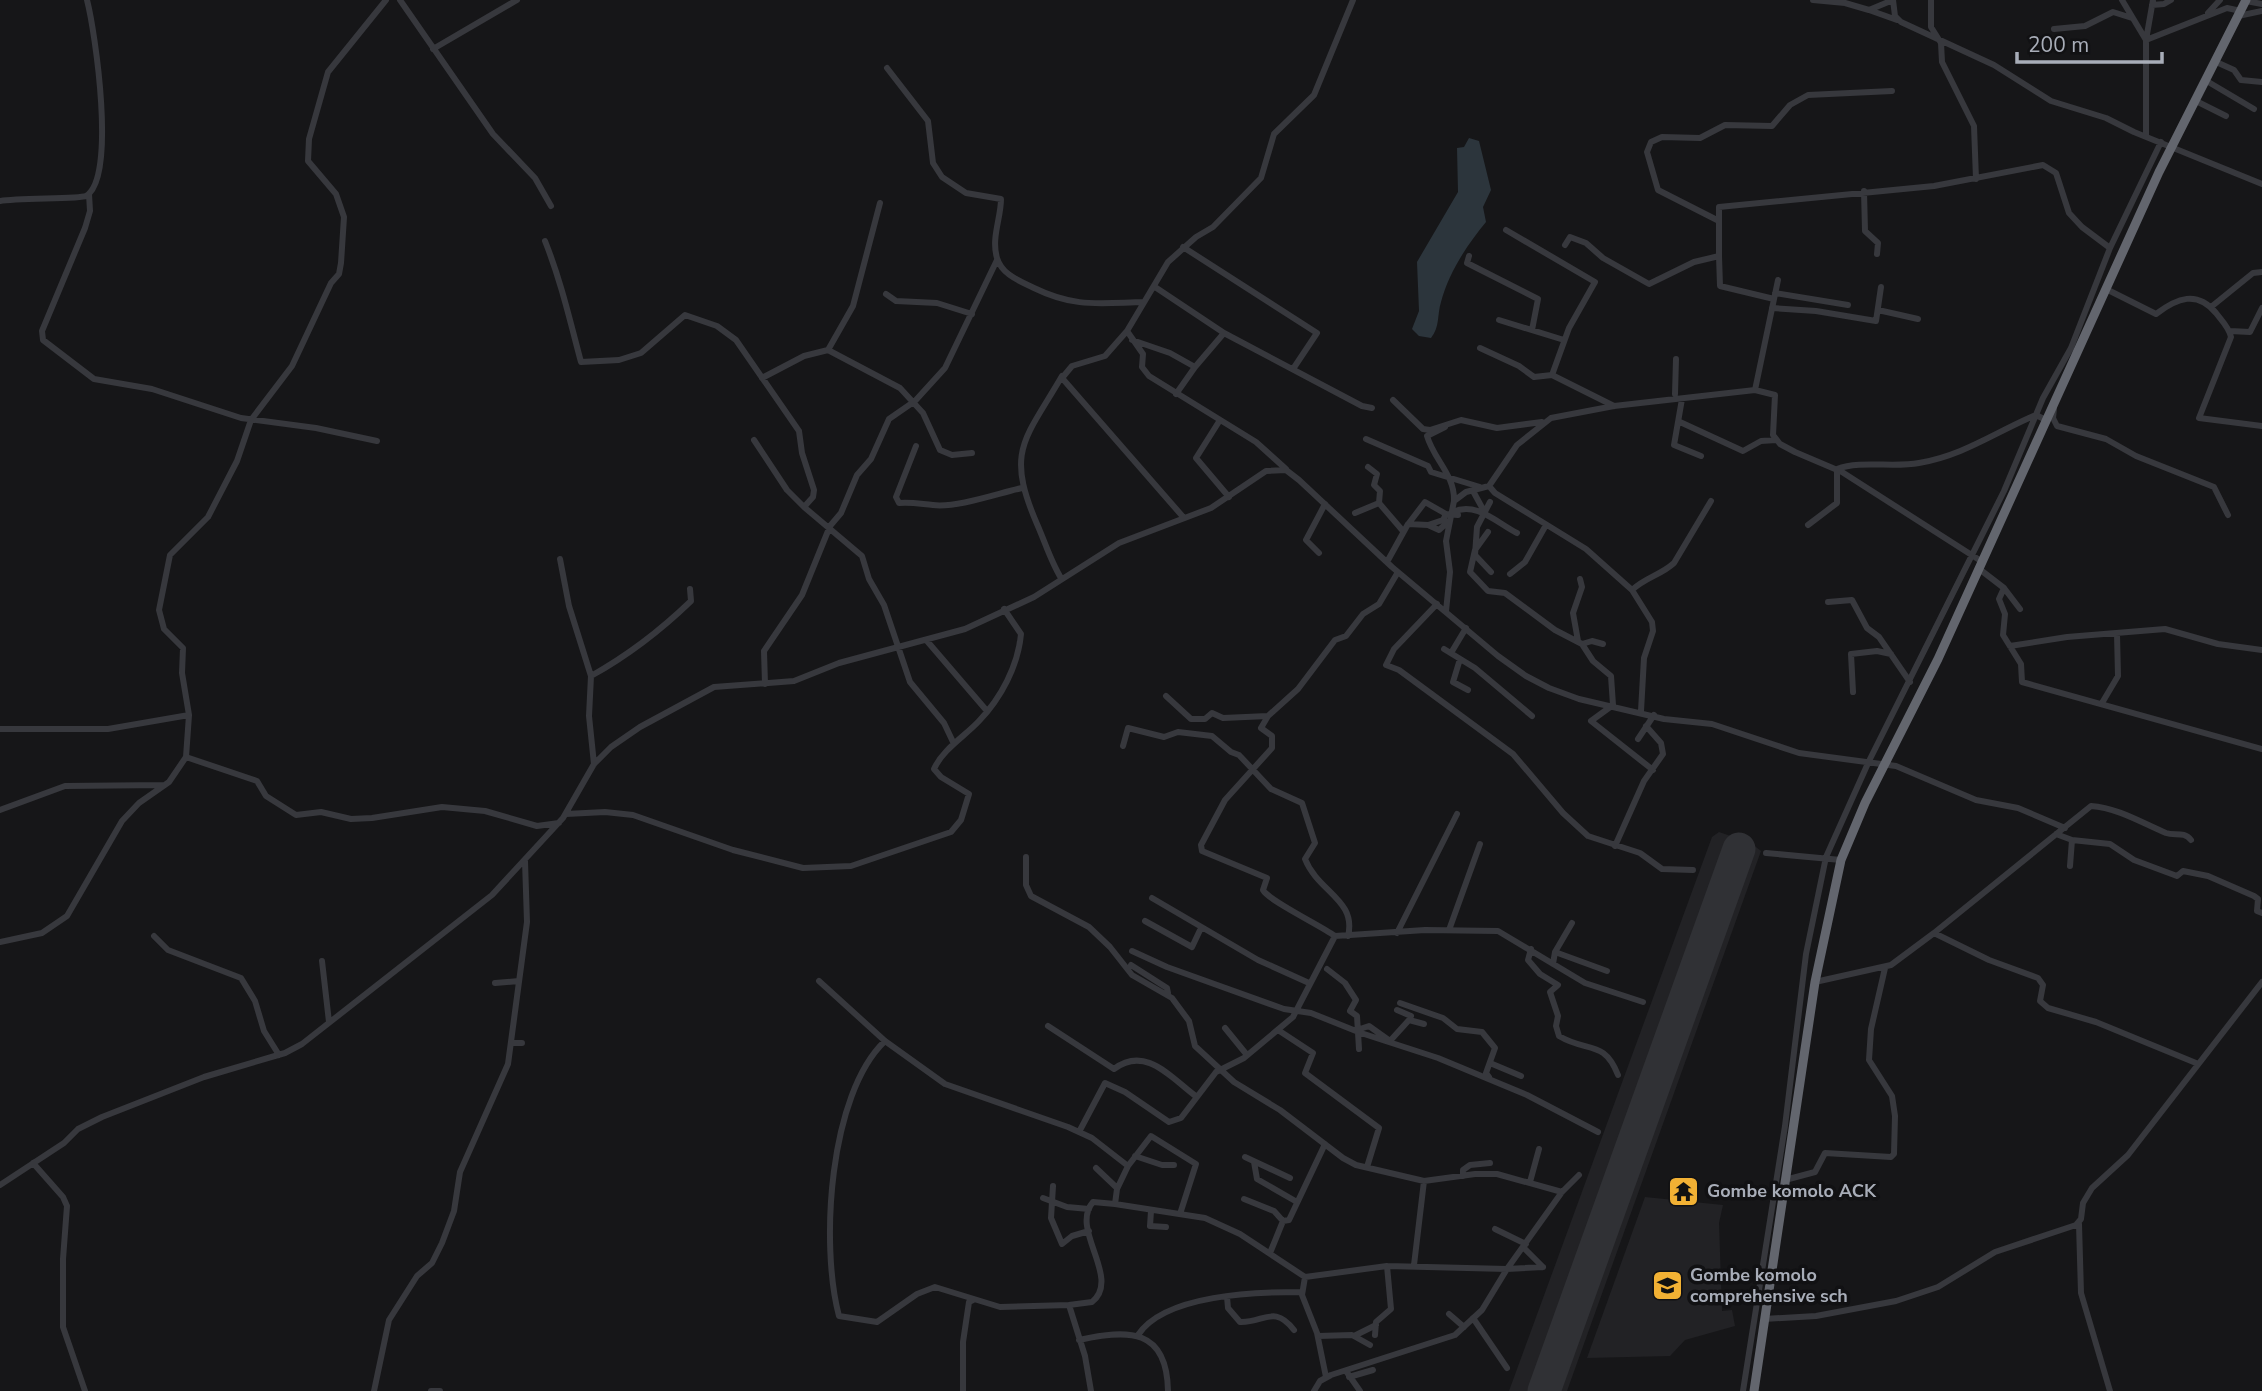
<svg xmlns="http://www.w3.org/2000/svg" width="2262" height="1391" viewBox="0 0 2262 1391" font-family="'Nunito Sans',sans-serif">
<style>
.built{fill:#222225}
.water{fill:#2c353c}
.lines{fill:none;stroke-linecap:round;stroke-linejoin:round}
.runway{stroke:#303135;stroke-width:33}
.minor{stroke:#37383d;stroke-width:6}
.highway{stroke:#63666e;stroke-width:9}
.labels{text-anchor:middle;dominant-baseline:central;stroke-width:7;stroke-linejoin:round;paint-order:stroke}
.poi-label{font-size:18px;font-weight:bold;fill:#a8adb8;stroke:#111113;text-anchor:start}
</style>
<rect width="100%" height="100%" fill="#161618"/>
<path class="built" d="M1719 832 1751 843 1761 851 1567 1391H1509L1712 837Z
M1645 1197 1723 1205 1719 1223 1722 1311 1732 1310 1735 1326 1685 1340 1670 1356 1587 1358Z"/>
<path class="water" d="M1469 138 1479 141 1491 190 1483 207 1486 222C1467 245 1449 272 1441 302 1437 315 1440 327 1431 338L1419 336 1412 329 1419 311 1417 262 1458 192 1457 148 1464 147Z"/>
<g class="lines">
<path class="runway" d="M1544 1391 1739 849"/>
<path class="minor" d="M400 0 493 134 535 178 551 206
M1813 0 1845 3 1869 10 1893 0
M1893 0 1895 16 1901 22 1994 65 2051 101 2106 118 2134 132 2262 184
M1931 0V27L1941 43 1942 62 1974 126 1976 179
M2122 0 2146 40 2227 8 2241 11
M2246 1 2262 4
M2152 5 2164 4 2171 0
M1869 10 1897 20
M2208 13 2220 0
M2238 16 2262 11
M2054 29 2085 26 2113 12 2132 18
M433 49 517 0
M2214 61 2234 70 2241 80 2262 82
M887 68 928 121 933 163 942 177 966 193 1001 199C1001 218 991 238 997 258 1002 275 1020 281 1034 288 1075 308 1099 303 1144 302
M2205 80 2254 109
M2196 101 2226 116
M2146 136V40L2153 0
M1864 191 1865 231 1878 243 1877 254
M89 194 90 211 85 228 42 331 43 340 94 379 152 389 241 418 316 428 377 441
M0 201C17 198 80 199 86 196 117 178 95 31 87 0
M1717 220 1658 190 1647 152 1651 142 1662 137 1700 138 1725 125 1772 126 1790 105 1808 95 1892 91
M1506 230 1595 282 1569 328 1552 375 1614 406
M545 241C561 281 570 321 581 362L619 360 641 353 685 315 717 326 736 340 799 431 802 453 814 490 813 497 804 507 862 556 869 579 884 605 910 682 944 723 954 744
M1565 245 1570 237 1586 243 1603 258 1649 284 1694 262 1719 256V207L1934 186 2043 165 2056 173 2069 213 2082 227 2110 248
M1183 247 1317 333 1293 369
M1469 256 1467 263 1538 299 1532 330
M1719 256 1720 286 1774 299
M1155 287 1224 333
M2106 289 2156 314C2177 298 2197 290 2216 313 2222 321 2229 327 2231 337L2199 418 2262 426
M1775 293 1848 305
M886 294 896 301 937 303 972 314
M2211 307 2253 273 2262 272
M1772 308 1816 311 1876 321 1881 287
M1878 310 1918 319
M1499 320 1564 340
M1127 331 1105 356 1072 366 1062 378 1184 518
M2230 331 2250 332 2262 308
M1132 340 1170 353 1195 367
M1480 348 1519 366 1534 377 1552 375
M828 350 853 306 880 203
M762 378 804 356 828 350 900 388 923 413 940 450 952 455 972 453
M1755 390 1778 280
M1176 394 1195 367 1224 333 1362 406 1372 408
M1675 394 1676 359
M1682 399 1674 445 1701 456
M1393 400 1423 429 1430 430 1461 420 1497 428 1542 422
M2054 409 2053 418 2057 426 2106 439 2136 456 2214 487 2228 515
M1220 420 1196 458 1229 497
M1680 422 1743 451 1761 441 1776 440
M1445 427 1427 436C1434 460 1455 475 1454 501
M1366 439 1428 466 1431 472 1480 487
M754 440 787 490 804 507
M916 446 896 497 899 503C912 502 921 504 933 505 957 508 999 493 1022 488
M1368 467 1377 474 1374 485 1380 491 1379 503 1403 531
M1286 469 1256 442 1149 376 1142 367 1143 354 1127 331 1168 262 1196 237 1213 227 1261 178 1274 134 1314 95 1353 0
M1837 469C1861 460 1893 468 1919 463 1961 456 1991 435 2029 418L2036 415 2046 420
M1489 486 1495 493 1586 549 1632 590 1652 622 1653 631 1644 658 1641 711
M1473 491 1485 513
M1490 502 1477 527 1475 555 1491 572
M1453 512C1476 501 1497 523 1517 533
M1355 513 1379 503
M1409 523 1425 502 1446 514
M1428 525 1439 530 1449 521
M1808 525 1837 503V469
M1488 532 1475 550 1470 572 1488 591 1505 593 1555 630 1582 644 1593 661 1611 676 1613 705 1591 721 1653 770
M1319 553 1306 540 1325 504
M560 559 569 606 591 676 589 716 594 764
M1387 562 1408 524 1428 525 1443 520 1446 514 1458 515
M1978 568 2004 588 1999 599 2005 614 2003 635 2021 664 2022 682 2262 749
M1510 574 1525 562 1546 525
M1061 578C1051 562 1045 542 1037 524 1005 450 1025 440 1062 376
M2004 588 2020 609
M1632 590C1646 577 1661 575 1674 563L1711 501
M1828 602 1852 600 1867 628 1879 637 1910 682
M1437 604 1394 649 1386 665 1399 670 1513 754 1563 813 1588 836 1640 853 1662 869 1693 870
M1446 611 1450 572 1446 541 1454 501 1466 492 1489 486 1517 445 1551 418 1614 406 1755 390 1775 395 1773 435 1780 444 1795 452 1842 472 1981 561
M927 641 987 711
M1578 641 1573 613 1582 587 1580 579
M1582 644 1592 641 1603 644
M2010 646 2067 637 2165 629 2218 644 2262 650
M1444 649 1475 668 1532 716
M1451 653 1466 628
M1460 659 1453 682 1468 690
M591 676C627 656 662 629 691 601L690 589
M765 684 764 651 802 595 830 526 841 513 857 475 871 459 889 419 915 401 945 368 997 260
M1853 692 1851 654 1877 651 1891 654
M1166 696 1191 719H1205L1212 713 1223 718 1268 716 1298 689 1335 640 1346 636 1363 614 1379 604 1398 572
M2102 703 2118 676 2117 634
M1268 716 1261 728 1272 736V748L1225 800 1201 845 1202 851 1267 878 1263 890C1269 901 1320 925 1335 936
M0 729H108L189 715
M1638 739 1654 715
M1123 746 1128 728 1164 737 1178 732 1212 736 1231 752 1239 755 1271 789 1302 803 1315 843 1305 859C1318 892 1357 900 1348 936
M186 757 257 781 266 796 296 815 321 812 351 819 372 818 442 807 485 811 537 826 559 823
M0 810 65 786 164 785
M566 814 605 812 633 815 733 850 803 868 851 866 951 832 961 820 969 794 941 777 934 769C943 749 964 737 979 721 1001 698 1018 666 1021 634L1004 609
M2056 834 2072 840 2110 844 2134 860 2177 876 2183 871 2208 876 2254 896 2258 899 2257 911 2262 913
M1615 846 1644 781 1663 754 1661 743 1646 726
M1766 853 1841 860
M1026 857V885L1031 896 1089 927 1110 947 1132 975 1172 998 1189 1021 1195 1046 1234 1082 1280 1110 1343 1158 1356 1165 1424 1181 1475 1174H1497L1562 1192
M2070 866 2072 840
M1152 898 1258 960 1309 983
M1145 921 1192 947 1201 928
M1449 930 1480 844
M1397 933 1457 814
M1934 933 2091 806C2118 808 2142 823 2166 833 2175 836 2184 831 2191 840
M154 936 168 950 241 978 255 1001 264 1031 279 1055
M0 942 42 933 67 916 122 821 139 803 169 782 186 757 189 715 182 673 183 648 164 629 159 610 170 555 208 517 237 461 251 420 292 366 331 283 339 274 341 263 344 217 336 194 308 161 309 139 328 72 386 0
M1531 949 1528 960 1540 974 1558 985 1550 992 1558 1016 1556 1026 1559 1036C1587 1053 1604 1039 1618 1075
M1132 951 1167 967 1284 1009 1311 1013 1361 1033 1438 1058 1527 1095 1598 1132
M1555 952 1607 971
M322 961 329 1022
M1553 964 1555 952 1572 923
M1131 965 1167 988 1168 993
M1327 969 1345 983 1356 1000 1350 1011 1357 1016 1359 1049
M819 981 885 1041 945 1084 1068 1127 1092 1138 1128 1166 1117 1189 1115 1204 1205 1218 1240 1234 1305 1277 1387 1266 1507 1269 1562 1192 1579 1175
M1815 982 1891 965 1934 933 1989 960 2038 978 2043 985 2040 1001 2048 1008 2096 1022 2196 1063
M495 983 519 981
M1400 1003 1443 1018 1457 1029 1482 1032 1495 1048 1486 1073 1489 1077
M1397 1010 1411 1016
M1048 1026 1114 1069C1146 1045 1171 1078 1197 1097
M1225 1028 1247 1055
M1278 1030 1313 1053 1305 1073 1379 1128 1367 1167
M1357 1030 1369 1026 1390 1041 1409 1020 1424 1024
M885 1041C829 1094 820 1245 839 1316L877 1322 917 1294 935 1287 1000 1307 1069 1305
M512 1043H522
M1490 1063 1521 1076
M1079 1132 1105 1083 1125 1092 1169 1122 1181 1118 1216 1072 1244 1058 1293 1017 1335 936 1425 930 1498 931 1585 983 1643 1002
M1135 1156 1162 1165H1174
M1245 1157 1290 1178
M1254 1162 1257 1179 1297 1202
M33 1163 63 1197 67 1206 63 1259V1327L85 1391
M1128 1166 1151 1136 1196 1164 1180 1214
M1096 1168 1117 1188
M1463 1176V1170L1470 1165 1490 1163
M1785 1180 1815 1172 1825 1153 1891 1157 1894 1154 1895 1116 1892 1096 1869 1060 1871 1029 1885 968
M1530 1182 1539 1149
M0 1185 64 1143 78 1129 102 1117 204 1077 285 1053 302 1044 492 895 563 818 594 764 611 747 640 727 714 687 794 681 839 663 965 629 1034 597 1119 543 1211 508 1266 471 1286 470 1299 480 1392 567 1498 656 1526 676 1549 688 1579 699 1664 719 1712 724 1799 753 1896 766 1976 800 2018 808 2065 828
M1053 1186 1051 1218 1062 1244 1072 1236 1089 1231
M1043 1198 1067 1207 1089 1209
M1244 1199 1274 1211 1283 1221
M1151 1211 1150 1226 1166 1227
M2079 1224 2081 1293 2110 1391
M1495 1229 1526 1244
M1523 1247 1543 1267
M1270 1253 1283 1221 1289 1220 1325 1144
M1414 1265 1424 1181
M1305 1277 1302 1295 1317 1333 1326 1377
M1227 1297 1228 1308 1240 1322C1264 1323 1274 1304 1294 1330
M1449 1314 1464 1327
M1473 1318 1507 1368
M1764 1319 1816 1316 1896 1301 1938 1287 1995 1252 2076 1225 2081 1219 2083 1203 2092 1188 2128 1155 2262 982
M1138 1335C1165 1294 1257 1292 1302 1292
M1375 1335 1376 1322 1391 1309 1387 1266
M1318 1336 1352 1335 1370 1345
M1354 1336 1376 1325
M1079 1340C1128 1329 1167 1328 1168 1391
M1346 1371 1360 1391
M1349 1377 1373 1370
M374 1391 389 1320 417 1276 432 1263 442 1243 454 1211 460 1172 508 1064 527 922 525 861
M431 1391H440
M963 1391V1342L969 1302 973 1300
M1091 1391 1085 1356 1069 1305 1092 1302C1122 1278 1069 1229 1093 1202L1115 1204
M1314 1391 1320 1381 1331 1375 1455 1335 1482 1310 1507 1269 1543 1267
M1743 1391 1785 1126 1806 954 1826 857 1869 761 2004 491 2043 398 2071 348 2110 248 2161 142"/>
<path class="highway" d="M1754 1391 1815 982 1841 860 1865 803 1938 659 2159 172 2246 0"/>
</g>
<defs>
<symbol id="temple-square" viewBox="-11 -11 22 22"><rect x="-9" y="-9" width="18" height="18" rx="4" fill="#f2b134" stroke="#111113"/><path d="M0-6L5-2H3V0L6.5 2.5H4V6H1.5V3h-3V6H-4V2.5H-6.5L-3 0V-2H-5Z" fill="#111"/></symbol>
<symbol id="school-square" viewBox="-11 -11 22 22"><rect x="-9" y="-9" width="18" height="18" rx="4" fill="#f2b134" stroke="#111113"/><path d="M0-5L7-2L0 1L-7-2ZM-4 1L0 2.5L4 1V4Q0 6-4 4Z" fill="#111"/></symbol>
</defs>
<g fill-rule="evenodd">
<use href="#temple-square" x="1666" y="1174" width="35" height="35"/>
<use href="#school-square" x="1650" y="1268" width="35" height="35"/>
</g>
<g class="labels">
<g class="poi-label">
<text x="1707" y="1191">Gombe komolo ACK</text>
<text x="1690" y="1275">Gombe komolo<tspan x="1690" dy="21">comprehensive sch</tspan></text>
</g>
</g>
<path d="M2017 52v10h145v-10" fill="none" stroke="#a8adb8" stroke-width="3.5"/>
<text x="2028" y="52" font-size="21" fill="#a8adb8" stroke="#111113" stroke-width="5" paint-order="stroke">200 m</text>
</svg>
